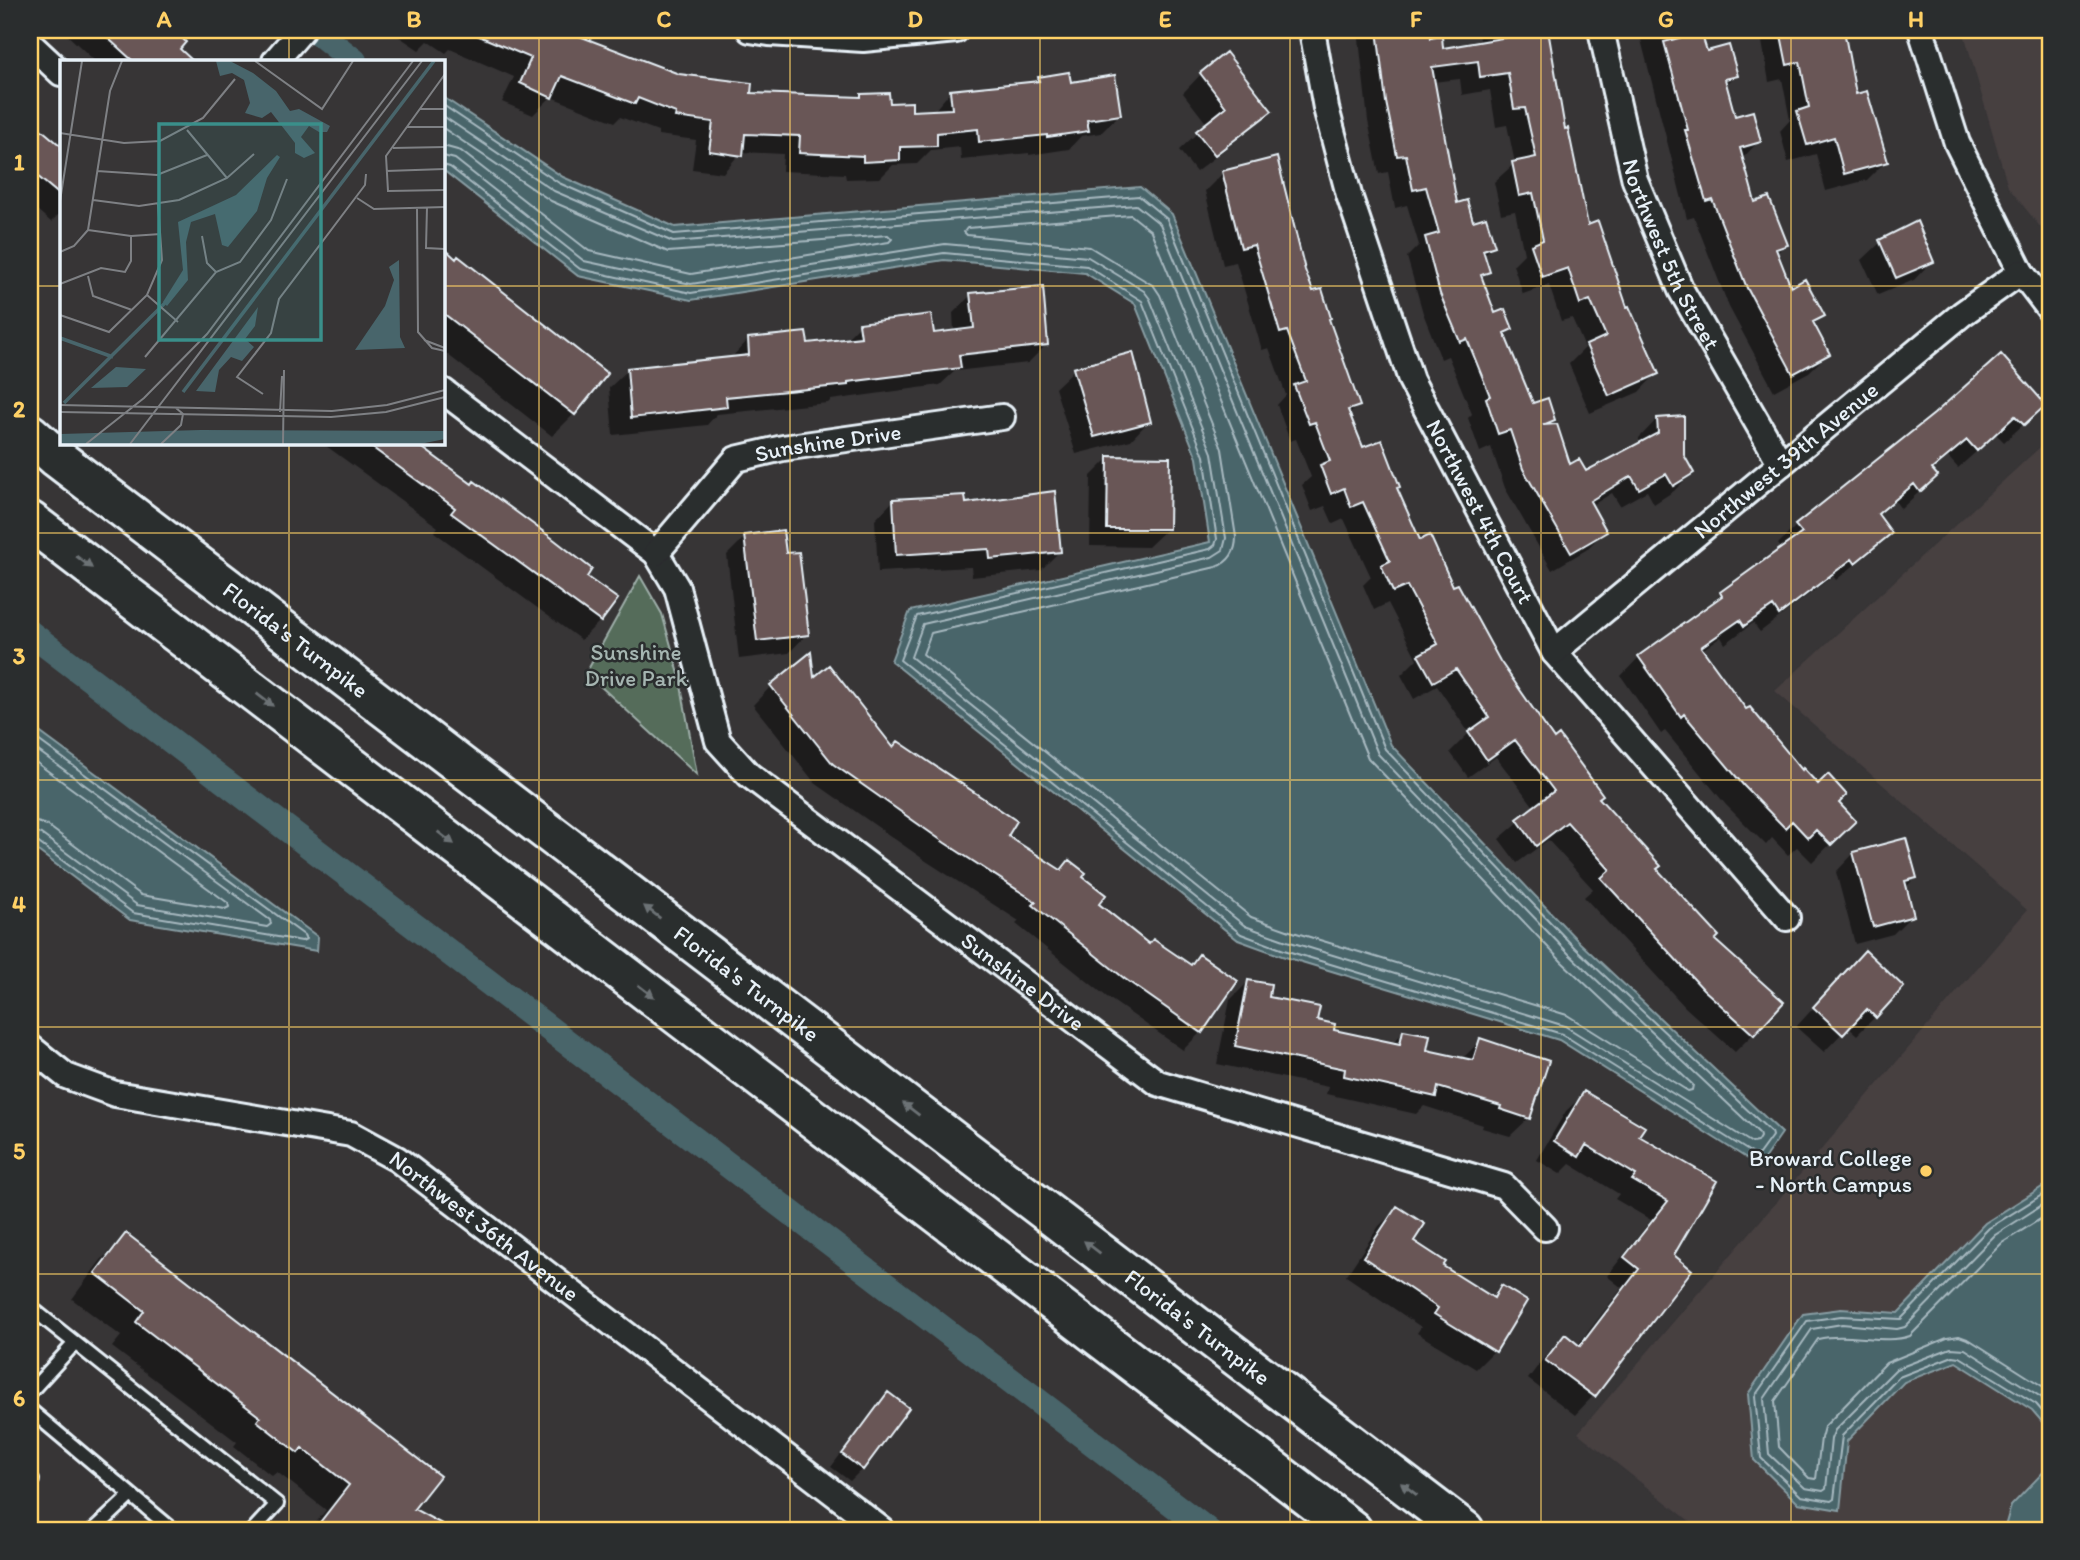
<svg xmlns="http://www.w3.org/2000/svg" width="2080" height="1560" viewBox="0 0 2080 1560" font-family="Itim,sans-serif">
<style>
.built{fill:#463f40}
.green{fill:#546c5a;stroke:#9eaea9;stroke-width:2}
.water{fill:#48656b;stroke:#889da3;stroke-width:2}
.shadow{fill:#0007}
.lines{fill:none;stroke-linecap:round;stroke-linejoin:round}
.shore{stroke:#a8b9c0;stroke-width:2}
.canal{stroke:#48656b;stroke-width:26}
.building{fill:#695756;stroke:#e8f1f8;stroke-width:2}
.lane-casing{stroke:#e8f1f8;stroke-width:18}
.street-casing{stroke:#e8f1f8;stroke-width:30}
.highway-casing{stroke:#e8f1f8;stroke-width:44}
.lane{stroke:#2a2d2e;stroke-width:12}
.street{stroke:#2a2d2e;stroke-width:24}
.highway{stroke:#2a2d2e;stroke-width:38}
.oneway{fill:#6c7275}
.grid{fill:none;stroke:#ffd166;stroke-width:2;stroke-opacity:0.55}
.poi-dot{fill:#ffd166;stroke:#2a2d2e;stroke-width:2.5}
.labels{text-anchor:middle;dominant-baseline:central;stroke-width:5;stroke-linejoin:round;paint-order:stroke}
.street-label{font-size:23px;fill:#e8f1f8;stroke:#2a2d2e}
.park-label{font-size:23px;fill:#a5b5b1;stroke:#2a2d2e}
.poi-label{font-size:23px;fill:#e8f1f8;stroke:#2a2d2e;text-anchor:end}
.inset-river{fill:none;stroke:#48656b;stroke-width:3.5}
.inset-road{fill:none;stroke:#7e8084;stroke-width:2}
.view{fill:#3a8f8a;fill-opacity:0.15;stroke:#3a8f8a;stroke-width:3.5}
.inset-edge{fill:none;stroke:#e8f1f8;stroke-width:3.5}
.neatline{fill:none;stroke:#ffd166;stroke-width:2.5}
.grid-label{font-size:23px;text-anchor:middle;font-weight:bold;fill:#ffd166}
</style>
<rect width="100%" height="100%" fill="#373536"/>
<filter id="ink" filterUnits="userSpaceOnUse"><feTurbulence type="fractalNoise" baseFrequency=".0143" numOctaves="2"/><feDisplacementMap in="SourceGraphic" scale="14" xChannelSelector="R" yChannelSelector="G"/><feConvolveMatrix kernelMatrix="1 2 1 2 8 2 1 2 1" color-interpolation-filters="sRGB"/></filter>
<g filter="url(#ink)">
<path class="built" d="M1963 30H2050V239L2008 187Z
M2050 438V1530H1701L1578 1433 2027 910 1775 691Z"/>
<path class="green" d="M640 576 662 614 679 674 697 775 586 673Z"/>
<path class="water" d="M443 97 563 177 675 227 1140 187 1172 214 1391 745 1580 943 1782 1133 1759 1166 1559 1040 1282 956 1238 940 891 661 910 611 1210 542 1197 458 1135 304 1085 273 944 260 691 300 578 276 443 170Z
M30 725 318 937 317 951 130 920 30 845Z
M2050 1182V1431L2032 1410 1956 1362 1904 1382 1847 1441 1840 1510 1798 1503 1754 1460 1748 1394 1803 1314 1841 1309 1898 1313 1985 1223Z
M2050 1465V1530H2004L2011 1506Z"/>
<path class="shadow" d="M62 30H171L184 42 177 49 190 61H95Z
M393 30H571L579 33 577 37 679 76 749 94 859 99 862 96 910 113 933 112 951 91 1035 83 1039 78 1069 84 1119 115 1101 133 1081 136 1069 149 1029 155V153L961 160 960 147 931 150 917 164 893 165 880 178 846 179 845 174 782 171 783 154 741 152 723 173 692 169 696 140 658 135V131L620 117 615 122 551 97 533 115 502 102 514 77 450 49 446 53 428 41 419 50 392 32Z
M1358 30H1428L1430 40 1442 50 1480 43 1479 30H1541L1587 227 1657 373 1639 392 1590 413 1569 364 1585 348 1572 318 1561 321 1549 285 1523 294 1513 265 1524 254 1515 211 1501 214 1494 182 1515 163 1507 125 1496 127 1490 90 1462 95 1460 79 1433 82 1455 205 1493 246 1483 256 1488 271 1480 279 1494 315 1511 329 1504 336 1532 405 1553 419 1546 427 1569 466 1586 474 1639 445V438L1657 419 1692 473 1674 491 1654 504 1647 491 1620 506 1612 493 1591 506 1605 531 1586 550 1552 570 1505 488 1491 447 1480 452 1468 418 1472 414 1448 356 1441 359 1423 313 1407 257 1419 245 1407 205 1395 208 1388 172 1379 174 1368 121Z
M1636 30H1699L1706 53 1736 75 1725 86 1734 118 1759 141 1741 160 1754 205 1786 244 1776 254 1790 290 1823 316 1813 325 1828 354 1809 372 1774 391 1729 307 1694 217 1687 219 1640 36H1637Z
M1760 30H1842L1855 96 1886 161 1867 180 1826 191 1816 154 1788 162 1780 131 1790 120 1782 79 1769 82Z
M1201 74 1269 111 1251 129 1196 172 1179 150 1207 124 1183 93Z
M30 124 61 149 56 156 61 160V212L51 222 30 204Z
M1223 173 1304 270 1312 293 1327 319 1358 405 1349 415 1362 449 1396 489 1420 542 1554 741 1713 940 1753 1034 1735 1052 1685 1007 1584 897 1593 889 1548 840 1517 863 1499 839 1535 808 1496 757 1468 777 1450 752 1469 733 1437 686 1414 699 1401 675 1417 659 1388 603 1374 610 1363 585 1371 577 1344 519 1333 524 1325 506 1312 511 1302 485 1311 477 1296 439 1290 441 1277 405 1286 395 1269 348 1262 350 1236 262 1223 265 1205 191Z
M1881 242 1932 261 1914 280 1878 295 1862 260Z
M443 249 456 261 574 414 552 436 443 351Z
M971 295 1046 345 1028 363 955 371 940 385 831 400 828 403 717 414 707 425 613 435 609 388 628 370 730 359 748 340 806 345 844 341 860 325 932 335 954 332 953 313Z
M2001 356 2025 423 2004 442 1996 434 1958 468 1948 457 1931 471 1936 476 1901 509 1895 501 1877 516 1890 533 1872 551 1836 580 1833 576 1760 632 1753 623 1725 644 1721 637 1702 650 1746 712 1802 773 1854 821 1812 862 1797 847 1788 855 1772 838 1766 845 1726 805 1665 731 1661 734 1621 676 1639 657 1702 612 1721 594 1782 549 1778 544 1796 526 1936 415Z
M1074 370 1149 421 1131 440 1076 454 1055 388Z
M322 443H413L615 599 600 621 581 640 434 532 438 527Z
M1109 458 1167 529 1148 547 1090 546 1091 476Z
M893 501 964 505 1059 552 1041 570 972 577 971 567 878 572 875 520Z
M745 537 784 555 807 634 789 653 739 659 727 555Z
M813 680 892 749 1005 837 1060 871 1081 877 1097 904 1149 946 1189 966 1199 956 1201 1032 1183 1050 1107 997 1016 924 1019 921 926 861 815 783 753 705 771 686Z
M1854 853 1915 878 1905 888 1912 915 1893 934 1855 944 1836 872Z
M1847 971 1875 1017 1857 1035 1848 1027 1824 1052 1796 1027Z
M1249 981 1267 998 1332 1031 1391 1044 1404 1032 1425 1051 1462 1059 1481 1040 1529 1118 1510 1136 1482 1128 1483 1125 1424 1106 1416 1114 1326 1094 1328 1087 1217 1064 1230 1000Z
M1585 1093 1637 1136 1714 1182 1672 1255 1690 1270 1593 1396 1575 1415 1528 1379 1546 1355 1565 1336 1577 1346 1622 1288 1607 1276 1651 1220 1615 1199 1619 1194 1570 1164 1560 1174 1537 1160 1566 1111Z
M1398 1208 1412 1241 1440 1267 1491 1298 1502 1287 1494 1351 1476 1369 1417 1333 1421 1327 1346 1276 1379 1226Z
M126 1235 437 1476 395 1530H310L326 1510 277 1472 272 1476 234 1446 237 1442 112 1347 121 1336 72 1299 101 1260Z
M888 1395 862 1469 850 1481 831 1467 876 1407Z"/>
<g class="lines">
<path class="shore" d="M443 105 559 183 674 234 1139 196 1167 219 1385 749 1575 948 1771 1132 1772 1136 1759 1154 1755 1155 1562 1034 1284 950 1241 934 900 660 917 616 1210 549 1215 545 1217 539 1204 456 1142 301 1087 266 944 253 691 293 580 269 450 167 443 165
M443 116 554 191 673 242 1136 205 1160 224 1378 754 1569 954 1759 1133 1760 1137 1757 1142 1752 1143 1565 1026 1287 941 1245 926 911 657 923 624 1212 557 1223 550 1226 538 1212 453 1150 299 1144 291 1088 257 945 244 691 284 584 261 455 159 443 156
M443 128 551 201 668 252 888 235 892 239 889 242 691 274 589 251 461 151 443 146
M1131 215 1151 231 1368 758 1562 962 1693 1085 1692 1090 1688 1091 1567 1015 1290 931 1251 917 923 654 931 633 1216 567C1229 562 1236 552 1236 537L1222 449 1160 295 1154 286 1090 247 967 235 964 232 967 228Z
M30 734 304 935 306 939 302 941 133 913 36 841 30 840
M30 745 270 920 271 924 267 927 137 905 41 834 30 831
M30 758 228 903 229 907 225 909 141 895 47 825 30 820
M2050 1190 1989 1228 1901 1319 1841 1316 1807 1321 1755 1396 1761 1458 1801 1496 1831 1501 1834 1499 1842 1436 1899 1377 1953 1356 1960 1357 2036 1404 2050 1420
M2050 1200 1995 1235 1905 1327 1897 1329 1842 1324 1812 1329 1764 1399 1769 1454 1805 1488 1823 1491 1826 1489 1831 1439 1835 1430 1896 1369 1951 1348 1965 1349 2041 1397 2050 1407
M2050 1213 2002 1243 1910 1336C1885 1345 1848 1332 1818 1339L1775 1401 1779 1447 1809 1478 1816 1479 1821 1438 1824 1427 1886 1363 1947 1338 1959 1336 1970 1340 2050 1391"/>
<path class="canal" d="M315 30 354 61
M30 633 1207 1530"/>
</g>
<path class="building" d="M99 30H174L186 42 180 49 193 61H133Z
M465 30H582L579 36 679 74 752 83 751 93 861 97V94L889 93 890 103 912 102V111L952 109 950 90 1039 81 1038 77 1069 72 1071 82 1115 75 1121 115 1087 120 1089 131 1047 137V135L979 142 978 129 937 133V146L900 147V160L863 162V156L799 153 800 136 745 134 743 156 709 151 713 122 675 117 676 113 638 98 635 104 562 76 552 98 520 83 531 58Z
M1377 30H1430L1431 38 1442 36 1443 48 1548 30 1565 129 1568 128 1588 225 1598 221 1627 307 1629 306 1659 374 1609 396 1586 345 1606 336 1590 300 1580 304 1568 268 1542 277 1531 245 1543 240 1533 193 1519 196 1512 162 1536 157 1525 108 1514 109 1508 73 1480 77 1478 61 1432 67 1457 203 1467 200 1473 221 1486 217 1495 246 1483 250 1490 272 1481 275 1495 313 1505 309 1513 329 1504 333 1533 403 1548 398 1555 420 1543 425 1557 424 1570 464 1579 459 1586 471 1658 433 1657 418 1684 416V455L1694 473 1673 486 1666 474 1639 489 1631 476 1590 501 1607 532 1571 553 1523 469 1510 430 1498 434 1486 398 1490 396 1467 339 1460 342 1440 294 1425 237 1439 233 1426 187 1413 190 1406 155 1397 156 1386 102Z
M1780 30H1844L1856 94 1867 91 1888 162 1844 174 1834 137 1807 145 1797 111 1809 107 1800 62 1787 65Z
M1701 32 1707 51 1729 45 1738 76 1725 79 1735 116 1753 111 1761 142 1740 148 1755 202 1769 197 1788 245 1776 249 1791 287 1805 279 1825 316 1813 322 1830 354 1793 374 1747 288 1712 199 1706 201 1685 130H1688L1664 42Z
M1226 52 1272 111 1215 155 1196 131 1226 107 1200 73Z
M42 130 61 146V196L30 170V146Z
M1277 157 1305 270 1313 291 1322 289 1331 318 1329 319 1360 406 1348 410 1363 447 1382 440 1400 487 1397 488 1420 540 1430 535 1453 586 1458 584 1500 661 1554 739 1559 735 1603 795 1599 798 1661 866 1657 869 1719 936 1715 940 1784 1002 1754 1035 1703 989 1601 878 1610 870 1567 822 1536 846 1517 819 1554 791 1515 740 1487 760 1468 732 1489 717 1456 669 1433 682 1418 655 1438 644 1407 586 1393 592 1381 565 1390 561 1363 502 1351 507 1344 488 1331 494 1320 465 1330 461 1315 422 1309 424 1294 385 1306 381 1287 331 1280 333 1254 245 1241 248 1222 171Z
M1917 221 1934 262 1896 278 1879 240Z
M443 247 456 259 458 256 608 374 575 415 443 313Z
M1043 286 1048 345 959 355 961 368 848 382V385L726 397 727 407 631 418 627 368 749 355 748 338 806 332 808 343 861 337 859 323 931 314 934 333 974 328 970 293Z
M1133 352 1151 422 1094 437 1073 368Z
M2001 354 2046 405 2024 425 2015 416 1977 451 1967 440 1932 469 1938 476 1920 492 1914 484 1878 514 1892 533 1855 563 1852 559 1779 615 1773 606 1744 626 1740 620 1701 647 1746 709 1750 707 1802 770 1803 768 1818 784 1828 774 1847 795 1839 803 1856 821 1831 845 1816 830 1808 838 1792 821 1785 828 1744 786 1684 714 1681 717 1638 656 1722 596 1720 592 1802 533 1795 525 1934 414Z
M366 443H416L472 484 474 481 552 538 592 569 587 577 618 599 601 622 451 513 455 508Z
M1108 456 1170 457 1169 529H1107Z
M1055 491 1061 552 990 559 989 549 896 555 893 499 965 495 966 503Z
M783 530 786 553 799 552 809 635 757 641 744 535Z
M811 652 814 677 829 665 893 747 898 741 1017 821 1008 836 1061 870 1069 860 1086 873 1083 877 1106 895 1099 904 1149 944 1153 939 1191 965 1199 954 1238 981 1202 1033 1125 979 1033 905 1036 902 945 843 833 764 770 685Z
M1906 838 1917 878 1905 881 1914 916 1873 927 1853 852Z
M1865 950 1904 987 1876 1018 1867 1009 1843 1035 1813 1007Z
M1248 980 1271 984 1269 997 1320 1007 1317 1020 1335 1024 1334 1030 1400 1044 1403 1030 1430 1035 1427 1050 1473 1060 1480 1038 1549 1061 1530 1119 1500 1109 1501 1106 1438 1087 1436 1097 1344 1076 1345 1069 1235 1046Z
M1584 1091 1645 1127 1639 1136 1717 1181 1674 1255 1692 1270 1595 1397 1545 1360 1565 1334 1580 1346 1639 1269 1624 1257 1668 1201 1632 1180 1636 1175 1586 1145 1579 1157 1554 1141Z
M1397 1206 1425 1224 1414 1241 1446 1262 1443 1266 1494 1298 1501 1285 1527 1301 1496 1352 1434 1314 1438 1308 1363 1257Z
M126 1233 440 1476 414 1509 453 1530H314L349 1485 302 1448 298 1453 257 1421 260 1417 136 1322 144 1311 95 1273Z
M888 1392 909 1408 863 1470 842 1454Z"/>
<g class="lines">
<defs>
<path id="lane" d="M30 1307 277 1504 253 1530
M30 1392 75 1343
M30 1410 173 1530
M30 1483 32 1480
M94 1530 131 1495"/>
<g id="street">
<path d="M750 30 769 33 863 39 956 30"/>
<path id="s1" d="M1312 30 1326 108 1349 195 1411 380 1554 652 1787 918"/>
<path id="s2" d="M1601 30 1635 180 1681 290 1781 464"/>
<path d="M1921 30 1957 143 2021 272 2050 310"/>
<path d="M30 44 61 73"/>
<path d="M275 61 302 30"/>
<path id="s3" d="M443 391 656 553 677 588 718 741 749 775 1158 1083 1504 1186 1545 1228"/>
<path id="s4" d="M656 553 736 459 783 448 1002 417"/>
<path id="s5" d="M1554 652 1962 314 2021 272"/>
<path id="s6" d="M30 1047 66 1076 115 1094 351 1134 397 1159 882 1530"/>
</g>
<g id="highway">
<path id="s7" d="M30 434 57 458 1464 1530"/>
<path d="M30 521 1352 1530"/>
</g>
</defs>
<use href="#lane" class="lane-casing"/>
<use href="#street" class="street-casing"/>
<use href="#highway" class="highway-casing"/>
<use href="#lane" class="lane"/>
<use href="#street" class="street"/>
<use href="#highway" class="highway"/>
</g>
<defs><path id="oneway-solid" d="M-6-.8H1V-3.2L6.5 0L1 3.2V.8H-6Z" transform="scale(1.75)"/></defs>
<g class="oneway">
<use href="#oneway-solid" transform="translate(84 562) rotate(37)"/>
<use href="#oneway-solid" transform="translate(265 700) rotate(37)"/>
<use href="#oneway-solid" transform="translate(446 838) rotate(37)"/>
<use href="#oneway-solid" transform="translate(652 912) rotate(-143)"/>
<use href="#oneway-solid" transform="translate(646 991) rotate(37)"/>
<use href="#oneway-solid" transform="translate(911 1109) rotate(-143)"/>
<use href="#oneway-solid" transform="translate(1092 1247) rotate(-143)"/>
<use href="#oneway-solid" transform="translate(1409 1489) rotate(-143)"/>
</g>
</g>
<path class="grid" d="M289 30V61M539 30V1530M790 30V1530M1040 30V1530M1290 30V1530M1541 30V1530M1791 30V1530M30 286H61M443 286H2050M289 443V1530M30 533H2050M30 780H2050M30 1027H2050M30 1274H2050"/>
<circle class="poi-dot" cx="1926" cy="1171" r="7"/>
<g class="labels">
<g class="street-label">
<text stroke="none"><textPath href="#s2" startOffset="236">Northwest 5th Street</textPath></text>
<text stroke="none"><textPath href="#s4" startOffset="217">Sunshine Drive</textPath></text>
<text stroke="none"><textPath href="#s5" startOffset="301">Northwest 39th Avenue</textPath></text>
<text stroke="none"><textPath href="#s1" startOffset="513">Northwest 4th Court</textPath></text>
<text stroke="none"><textPath href="#s7" startOffset="336">Florida's Turnpike</textPath></text>
<text stroke="none"><textPath href="#s3" startOffset="856">Sunshine Drive</textPath></text>
<text stroke="none"><textPath href="#s7" startOffset="903">Florida's Turnpike</textPath></text>
<text stroke="none"><textPath href="#s6" startOffset="500">Northwest 36th Avenue</textPath></text>
<text stroke="none"><textPath href="#s7" startOffset="1470">Florida's Turnpike</textPath></text>
</g>
<g class="park-label">
<text x="636" y="652">Sunshine<tspan x="636" dy="26">Drive Park</tspan></text>
</g>
<g class="poi-label">
<text x="1912" y="1158">Broward College<tspan x="1912" dy="26">- North Campus</tspan></text>
</g>
</g>
<g transform="translate(60 60)">
<rect width="385" height="385" fill="#373536"/>
<path d="M156 1H170L193 13 216 31 230 51 239 49 270 66 267 72H259L249 66 241 77 255 93 244 98 235 93V83L211 52 202 58 185 53 190 43 184 20 172 13 160 16ZM217 95 220 97 207 118 197 151 168 187 162 185 155 154 131 162 126 182 128 220 107 246 103 242 123 210 118 162 176 135ZM339 200 340 277 345 288 295 290 325 246 334 220 329 207ZM198 247 195 266 185 279 194 287 182 301 171 297 159 310 155 332 136 331ZM56 307 86 309 67 327 31 328ZM141 370 385 371V379L360 384H0V374Z" fill="#48656b"/>
<path class="inset-river" d="M0 278 53 297M123 332 374 1M4 343 108 240"/>
<path class="inset-road" d="M195 1 262 49 293 1M385 14 326 96 328 131 385 130M360 49H385M347 67H385M127 70 167 118M0 73 64 83 100 81 143 58 175 19M333 88 385 87M37 111 97 115 147 95M326 111 385 109M297 138 314 149 385 147M33 140 79 146 119 140 167 118 194 94M0 141 22 1M367 147 366 188 385 189M357 148 358 272 372 288 385 291M28 170 71 176 101 174M142 176 147 203 156 212M0 192 14 186 28 170 50 31 62 1M28 216 33 236 72 250M0 224 41 208 65 212 71 201V176M87 235 118 262M0 255 49 272 87 235 102 200 98 144M364 280 385 288M85 297 156 212 180 202 211 160 227 119M203 334 177 317 211 273 219 239 305 125 306 114M0 345 272 351 327 345 385 330M0 352 271 357 326 352 385 337M220 352 222 316M26 384 84 338 147 274 353 1M70 384 362 1M101 384 121 365 123 354 116 348M223 384 224 310"/>
<path class="view" d="M99 64H261V280H99Z"/>
<rect width="385" height="385" class="inset-edge"/>
</g>
<rect width="2080" height="1560" fill="none" stroke="#2a2d2e" stroke-width="77"/>
<rect x="38" y="38" width="2004" height="1484" class="neatline"/>
<g class="grid-label">
<text x="164" y="27">A</text>
<text x="414" y="27">B</text>
<text x="664" y="27">C</text>
<text x="915" y="27">D</text>
<text x="1165" y="27">E</text>
<text x="1416" y="27">F</text>
<text x="1666" y="27">G</text>
<text x="1916" y="27">H</text>
<text x="19" y="170">1</text>
<text x="19" y="417">2</text>
<text x="19" y="664">3</text>
<text x="19" y="912">4</text>
<text x="19" y="1159">5</text>
<text x="19" y="1406">6</text>
</g>
</svg>
